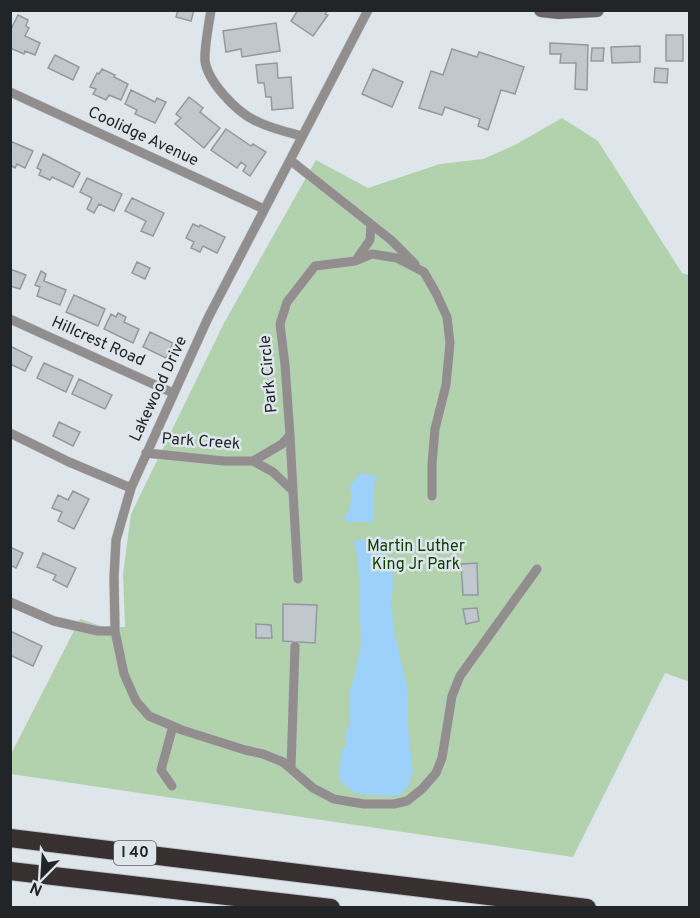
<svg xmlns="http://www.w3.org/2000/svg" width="700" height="918" viewBox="0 0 700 918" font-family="Overpass,sans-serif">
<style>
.green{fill:#b2d2ad}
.water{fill:#9dd0fb}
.building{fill:#c0c8ce;stroke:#92999f;stroke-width:1.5}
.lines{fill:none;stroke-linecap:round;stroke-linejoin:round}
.street-casing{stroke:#bcc3c9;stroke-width:10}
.secondary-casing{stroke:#bcc3c9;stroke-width:15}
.highway-casing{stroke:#bcc3c9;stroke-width:20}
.street{stroke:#928e8e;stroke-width:9}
.secondary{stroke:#6b6565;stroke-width:14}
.highway{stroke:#383030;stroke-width:18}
.labels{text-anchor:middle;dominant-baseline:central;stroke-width:5;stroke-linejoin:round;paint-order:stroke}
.shield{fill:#dee6ec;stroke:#5a5f62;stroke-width:1.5}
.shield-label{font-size:15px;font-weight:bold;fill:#222527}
.street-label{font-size:16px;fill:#222527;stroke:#dee6ec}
.park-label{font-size:16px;fill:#0a3f01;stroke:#dee6ec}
</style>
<rect width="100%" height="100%" fill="#dee6ec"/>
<path class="green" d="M562 118 598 141 682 273 689 275 690 682 665 673 573 857 11 774V754L80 619 104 627H125L123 574 131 514 224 323 316 160 368 188 440 164 483 159 515 145Z"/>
<path class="water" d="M360 473 369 474 377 478 374 485 373 522H347L344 518C352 508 352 499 350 487Z
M383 537 386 555 392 569 393 584 391 606 395 635 407 687 408 727 413 772 407 788 400 795 388 796 358 794 348 788 340 780 339 767 342 751 347 744 345 735 350 722V691L357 666 361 645 359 578 358 559 354 541Z"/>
<path class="building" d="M178 10H194L191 21 176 17Z
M298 10H328L325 14 328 15 313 36 291 21Z
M18 15 28 20 26 26 29 28 25 36 40 43 35 55 25 51 24 54 10 48V31Z
M276 23 280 51 242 57 241 49 226 52 223 31Z
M666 35H683V61H666Z
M550 43 588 45 587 90 575 89 576 63H560L561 54H550Z
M640 46V62L612 63 611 47Z
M592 48H604L603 61H591Z
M452 49 477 57 479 52 524 67 515 94 501 90 488 130 478 126 480 119 445 107 442 115 419 108 431 71 443 75Z
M55 55 79 67 73 80 48 68Z
M277 63 278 78 291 77 293 108 272 110 271 97H266L264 83H258L256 65Z
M655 68 668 69 667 83 654 82Z
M102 69 115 75 114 77 128 84 121 100 109 95 106 100 93 94 96 89 90 87 97 73 99 74Z
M373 69 403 82 392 107 362 94Z
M131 90 155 102 157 98 166 102 155 123 135 114 137 110 125 104Z
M189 97 203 108 200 112 220 128 204 148 175 124 181 118 176 114Z
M226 129 251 146 253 144 266 152 250 176 243 171 246 166 241 162 237 168 211 150Z
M10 141 33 151 25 168 17 164 15 168 10 165Z
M43 154 80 173 73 187 52 177 50 180 39 175 41 170 37 168Z
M87 178 122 194 114 211 99 204 94 213 87 209 92 198 80 192Z
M132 198 164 213 153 236 141 231 146 221 125 211Z
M193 224 199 227 200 225 225 237 217 253 203 246 200 252 191 248 194 242 186 238Z
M137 262 150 268 145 279 132 273Z
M10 269 26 275 20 289 10 286Z
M41 271 46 274 44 281 66 290 60 305 37 296 40 287 35 285Z
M74 295 105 309 98 326 66 312Z
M118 313 126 317 124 322 139 329 133 343 104 329 111 314 116 317Z
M150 332 173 343 166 358 143 347Z
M10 346 32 357 25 371 10 364Z
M44 363 73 376 66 392 37 378Z
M79 379 112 395 105 409 72 394Z
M59 422 80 432 73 446 53 436Z
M73 491 89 499 74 529 58 521 62 512 52 508 58 495 68 500Z
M10 547 23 553 16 568 10 565Z
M43 553 76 568 67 587 53 580 56 575 37 567Z
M477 563 478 595H463L461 564Z
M283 604 317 605 315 643 283 641Z
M477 608 479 621 466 624 463 609Z
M256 624 271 625 272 638H256Z
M10 631 42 646 33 666 10 655Z"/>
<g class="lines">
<defs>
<path id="street" d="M211 10C209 23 204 49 205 61 208 82 236 111 254 120 269 128 286 132 302 136
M368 10 208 318 131 488 116 540 114 577 115 631 124 674 136 701 149 716 182 730 245 750 263 754 283 762 313 788 334 799 364 804H394L407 801 422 789 436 773 442 758 452 696 460 676 537 569
M10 92 264 209
M290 160 391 240 415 264
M356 260 370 240 371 225
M10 319 173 393
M10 433 69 462 131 488
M290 435 293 491
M146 453 224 461H253L282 444 290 435 285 365 280 324 287 302 315 266 355 261 372 254 397 258 424 272 436 293 447 317 450 343 446 385 435 429 432 464V496
M253 461 273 472 293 491 298 579
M10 602 54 621 98 631H115
M291 768 295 646
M172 786 161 770 173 726"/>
<path id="secondary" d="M541 10 559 12 597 10"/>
<path id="highway" d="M10 838 587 908
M10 871 331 908"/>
</defs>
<use href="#street" class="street-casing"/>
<use href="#secondary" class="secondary-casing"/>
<use href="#highway" class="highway-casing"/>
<use href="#street" class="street"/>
<use href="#secondary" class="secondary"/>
<use href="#highway" class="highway"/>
</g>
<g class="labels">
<rect class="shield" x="114" y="841" width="42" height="24" rx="4.5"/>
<g class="shield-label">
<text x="135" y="853">I 40</text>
</g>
<g class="street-label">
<text transform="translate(143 137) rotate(25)">Coolidge Avenue</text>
<text transform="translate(98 342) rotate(24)">Hillcrest Road</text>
<text transform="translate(269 374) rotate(-95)">Park Circle</text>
<text transform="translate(159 389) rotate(-65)">Lakewood Drive</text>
<text transform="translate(201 442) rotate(4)">Park Creek</text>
</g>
<g class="park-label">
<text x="416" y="547">Martin Luther<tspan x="416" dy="18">King Jr Park</tspan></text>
</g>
</g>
<rect width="700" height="918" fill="none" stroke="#222527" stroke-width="24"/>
<g transform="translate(42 876) rotate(204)" stroke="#dee6ec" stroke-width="4.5" paint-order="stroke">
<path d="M0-4.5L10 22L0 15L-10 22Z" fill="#222527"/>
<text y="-9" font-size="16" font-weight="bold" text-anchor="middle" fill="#222527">N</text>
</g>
</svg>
